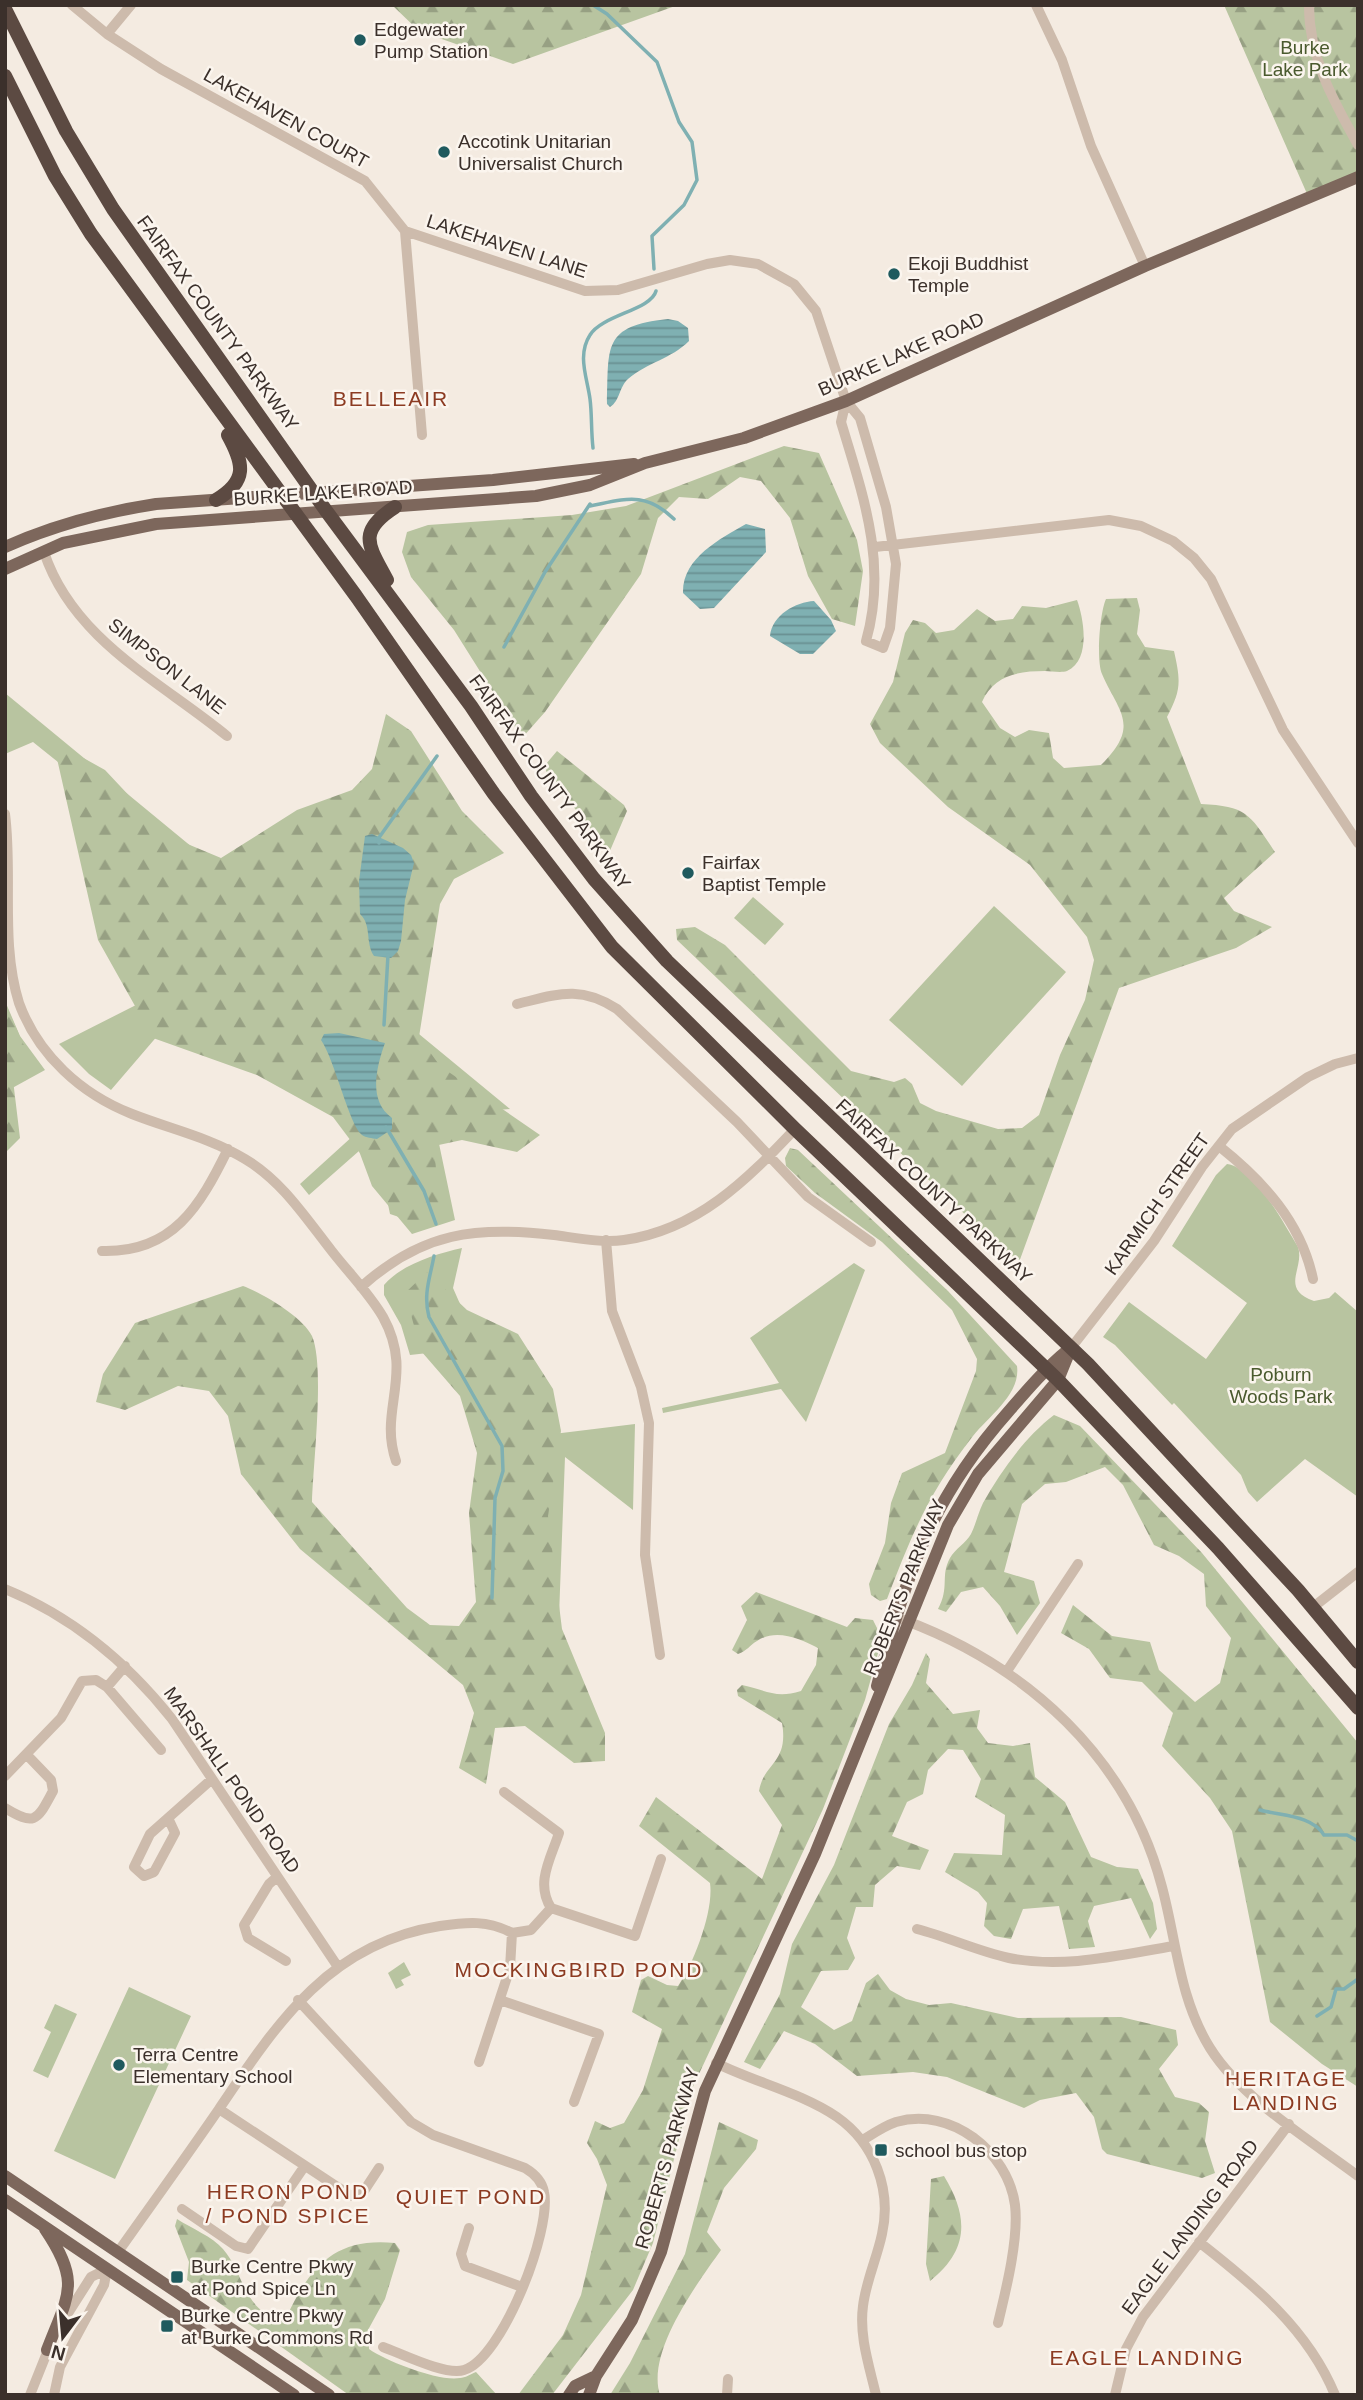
<svg xmlns="http://www.w3.org/2000/svg" width="1363" height="2400" viewBox="0 0 1363 2400" font-family="Helvetica,sans-serif">
<style>
.green{fill:#b8c4a0}
.forest{fill:url(#forest-firs)}
.water{fill:url(#water-rules)}
.lines{fill:none;stroke-linecap:round;stroke-linejoin:round}
.stream{stroke:#7fb0b2;stroke-width:3.5}
.minor{stroke:#cdbbac;stroke-width:10}
.major{stroke:#7d675c;stroke-width:12}
.highway{stroke:#5c4a42;stroke-width:14}
.poi-dot{fill:#1f5a5e;stroke:#fbf5ee;stroke-width:2.5}
.labels{text-anchor:middle;dominant-baseline:central;stroke-width:5;stroke-linejoin:round;paint-order:stroke}
.poi-label{font-size:19px;fill:#3b302b;stroke:#fbf5ee;text-anchor:start}
.park-label{font-size:19px;fill:#4a5a2e;stroke:#fbf5ee}
.street-label{font-size:19px;fill:#3b302b;stroke:#fbf5ee}
.neighbourhood-label{font-size:21px;letter-spacing:2px;fill:#8c3b22;stroke:#fbf5ee}
</style>
<defs>
<pattern id="forest-firs" width="22" height="20" patternUnits="userSpaceOnUse" patternTransform="scale(1.75)"><rect width="22" height="20" fill="#b8c4a0"/><path d="M5 1l3.5 6h-7zM16 11l3.5 6h-7z" fill="#97a083"/></pattern>
<pattern id="water-rules" width="6" height="5" patternUnits="userSpaceOnUse" patternTransform="scale(1.75)"><rect width="6" height="5" fill="#7fb0b2"/><path d="M0 2.5h6" fill="none" stroke="#699091"/></pattern>
</defs>
<rect width="100%" height="100%" fill="#f4ebe1"/>
<path class="green" d="M5 693 510 1109 433 1115 455 1220 412 1234 372 1186 359 1151 309 1195 300 1184 354 1135 326 1060 189 999 111 1090 89 1074 59 1044 138 1004 144 831 33 742 5 754Z
M753 897 784 924 765 945 734 918Z
M994 906 1066 972 962 1086 889 1020Z
M5 1001 20 1036 45 1070 5 1092Z
M1227 1164C1255 1168 1284 1224 1298 1247 1305 1268 1279 1289 1314 1301L1329 1298 1335 1292 1358 1312V1497L1305 1459 1257 1502 1248 1492 1241 1475 1174 1403 1172 1405 1115 1345 1103 1337 1129 1302 1206 1359 1247 1303 1172 1246 1216 1175Z
M462 1248 453 1288 508 1413 529 1437 635 1424 633 1510 565 1457 555 1722 485 1465 446 1351 410 1355 401 1325 384 1295V1285C402 1264 436 1254 462 1248Z
M854 1263 865 1270 806 1422 781 1389 663 1413 662 1408 779 1383 750 1338Z
M404 1962 411 1975 401 1980 404 1985 396 1989 388 1973Z
M129 1987 191 2016 115 2179 54 2151Z
M55 2004 77 2014 48 2078 33 2071 51 2032 44 2028Z"/>
<path class="forest" d="M392 5H678L513 64 419 31Z
M1224 5H1358V175L1308 196Z
M784 446 819 453 857 540 863 571 855 626 832 619 808 576 790 518 761 481 740 477 708 499 679 497 658 518 641 574 545 712 522 738 454 630 411 577 402 552 407 532 428 525 572 515 626 506Z
M1137 598 1140 610 1137 634 1145 647 1174 651C1181 682 1181 690 1167 717L1201 804C1248 806 1250 815 1275 852L1224 898 1234 911 1272 927 1236 948 1119 988 1018 1265 677 940 676 929 695 927 725 945 851 1071 894 1082 905 1078 912 1084 920 1103 936 1111 998 1129 1022 1128 1039 1115 1060 1055 1085 1000 1094 960 1087 937 1030 865 948 807 880 743 870 724 893 682 905 633 913 620 925 623 936 633 954 630 977 609 995 621 1013 619 1022 606 1046 608 1077 600C1084 619 1091 660 1067 671 1061 673 1051 671 1045 671 1017 671 993 676 982 702L1000 728 1015 737 1029 730 1049 733 1053 758 1064 768 1101 765C1141 725 1119 713 1102 674 1096 660 1100 612 1106 599Z
M386 714 411 731 462 811 504 853 454 879 440 904 419 1037 440 1066 540 1135 517 1152 462 1140 434 1146 439 1204 417 1223 390 1214 384 1185 333 1117 257 1075 153 1038 98 940 53 741 105 770 166 835 221 858 297 810 352 790 372 769Z
M557 751 624 805 627 811 609 853 546 771V764Z
M5 1003 30 1059 13 1080 20 1138 5 1153Z
M790 1148 798 1150 948 1291 1017 1366C1021 1394 989 1416 973 1436 929 1492 912 1534 887 1599L880 1601 871 1595 869 1584 885 1543 891 1503 902 1473 945 1453 976 1371 977 1359 952 1310 882 1242 815 1193 786 1166 785 1158Z
M427 1272 467 1310 518 1334 553 1389 561 1431 548 1516 562 1629 605 1733V1761L574 1763 525 1726 495 1728 486 1784 459 1768 474 1713 463 1685 300 1549 241 1474 228 1416 209 1391 178 1386 125 1410 96 1402 103 1374 135 1323 243 1286C262 1293 303 1317 312 1336 325 1366 313 1465 312 1502L407 1608 430 1625 459 1626 476 1602 469 1513 477 1453 460 1396 421 1351 405 1293Z
M1054 1415 1080 1426 1202 1553 1358 1743V2087L1322 2064 1270 2022 1232 1831 1210 1798 1162 1746 1173 1713 1142 1682 1110 1678 1089 1649 1061 1633 1073 1605 1112 1636 1150 1642 1159 1670 1195 1702 1220 1683 1231 1638 1206 1606 1204 1574 1179 1556 1154 1545 1123 1485 1105 1467 1066 1482 1045 1484 1022 1504 1004 1572 1034 1581 1040 1603 1017 1635 1000 1606 983 1587 961 1592 946 1612 938 1609C950 1587 940 1576 950 1558 955 1549 966 1543 971 1534 976 1524 978 1513 983 1503 1001 1471 1025 1437 1054 1415Z
M756 1592 847 1627 855 1618 873 1620 878 1630V1653L865 1700 823 1809 691 2091 653 2243 633 2290 552 2395H518L563 2335 581 2295 607 2185 597 2159 587 2143 595 2121 610 2128 624 2123 643 2090 662 2029 632 2012 641 1980 648 1976 667 1985 678 1986C694 1963 714 1910 710 1883L639 1826 656 1797 762 1879 782 1825 759 1791C764 1762 789 1763 782 1723L738 1696 737 1690 742 1685C766 1690 775 1699 801 1691L816 1665 818 1648C801 1639 776 1628 757 1641 750 1645 747 1651 738 1654L732 1650 747 1620 741 1606Z
M926 1653 930 1659 926 1683 953 1714 980 1710 977 1728 988 1743 1013 1746 1030 1743 1035 1777 1065 1802 1091 1857 1117 1867 1138 1869 1153 1903 1157 1929 1150 1939 1131 1898 1094 1906 1088 1921 1095 1947 1069 1949 1059 1906 1023 1909 1011 1939 994 1936 984 1926 987 1903 978 1892 945 1872 954 1853 1002 1855 1005 1815 975 1797 981 1779 963 1750 948 1749 928 1770 923 1794 907 1802 892 1836 929 1850 920 1870 897 1866 875 1885 873 1907H856L847 1938 855 1958 848 1970 821 1971 801 2007 834 2030 852 2021 866 1983 878 1974 890 1990 906 1999 929 2005 951 2003 1018 2018 1121 2017 1176 2030 1178 2045 1159 2069 1175 2097 1199 2103 1209 2112 1205 2141 1215 2173 1202 2178 1107 2154 1102 2149 1094 2117 1076 2093 1040 2100 1024 2108 947 2077 913 2072 857 2076 815 2044 784 2031 760 2069 744 2062 780 1994 792 1944 834 1865 889 1724 912 1685Z
M719 2122 758 2140 756 2149 724 2188 707 2232 721 2250C697 2284 646 2352 660 2395H610L630 2363 685 2254Z
M944 2176C969 2217 969 2250 930 2281L926 2264 931 2179Z
M177 2219C191 2228 213 2237 223 2249 245 2275 242 2307 280 2321L286 2318C310 2267 334 2237 395 2243L400 2250 385 2299 368 2330 369 2349C386 2361 439 2382 460 2378 465 2378 471 2374 476 2372L497 2395H349L187 2280 189 2262 175 2226Z"/>
<path class="water" d="M668 319 678 321 688 328 689 341C671 359 648 362 628 379 619 387 620 401 610 407L607 404C609 346 602 326 668 319Z
M746 524 765 529 766 552 714 608 700 609 683 593C682 558 720 539 746 524Z
M814 601 831 620 836 631 813 654H800L770 636C772 615 796 602 814 601Z
M372 834 403 848 411 855 414 863 405 900 401 941 398 951 391 958 374 956C365 943 372 925 360 914L359 881 365 836Z
M339 1033 385 1043C376 1068 368 1101 392 1118V1129L377 1139C372 1138 366 1138 362 1135 349 1125 335 1060 321 1040L324 1034Z"/>
<g class="lines">
<path class="stream" d="M593 5 607 14 657 62 679 122 692 142 697 180 684 205 652 236 654 269
M593 448C591 431 592 414 590 399 587 377 577 355 590 335 602 315 651 310 656 291
M590 506C626 499 645 491 674 519
M504 647 545 572 590 504
M379 843 378 839 437 756
M384 1025 388 955
M386 1127 424 1191 436 1224
M434 1256C430 1278 423 1294 429 1317L502 1446 503 1471 495 1498 492 1598
M1260 1810C1281 1816 1312 1815 1324 1835H1347L1358 1841
M1317 2016 1331 2007 1336 1989H1344L1358 1979"/>
<path class="minor" d="M72 5 107 34 161 69 365 181 405 231 422 435
M1036 5 1062 60 1091 146 1145 266
M1309 5C1309 58 1333 100 1358 145
M107 34 131 5
M405 231 585 291 618 290 707 264 730 260 758 264 794 284 816 311 846 401 860 418 886 507 896 564 890 628 883 648 866 641C888 564 863 495 841 422L846 401
M875 547 1109 520 1141 526 1173 541 1194 558 1211 579 1283 730 1358 843
M44 552C73 640 160 681 227 736
M5 814C13 877 0 942 19 1003 38 1055 81 1094 132 1114 170 1129 209 1137 245 1159 282 1181 305 1217 331 1250 348 1272 369 1293 383 1317 415 1375 378 1409 396 1461
M517 1004C558 994 580 985 617 1009L737 1122 808 1197 871 1242
M1219 1146C1263 1181 1301 1222 1313 1279
M606 1240 612 1311 641 1387 649 1423 645 1555 660 1655
M102 1251C173 1253 200 1206 228 1149
M361 1287C422 1232 476 1226 554 1235 577 1238 601 1243 624 1240 697 1230 747 1180 795 1129
M1071 1348 1154 1241 1202 1167 1232 1129 1308 1077 1335 1064 1358 1058
M5 1589C73 1617 127 1662 172 1719L338 1967
M1312 1608 1358 1572
M904 1620C1027 1666 1128 1757 1162 1887 1177 1943 1179 1998 1210 2048 1242 2099 1310 2140 1358 2176
M1007 1671 1078 1564
M107 1687 161 1750
M5 1776 61 1718 82 1681 96 1680 107 1687 125 1666
M504 1792 559 1833C551 1858 535 1883 551 1908L531 1930 512 1933
M5 1808C36 1827 37 1820 53 1791L51 1780 27 1755
M169 1820 175 1833 154 1872 144 1876 134 1867 150 1834 212 1779
M277 1877 269 1884 244 1925 248 1938 286 1961
M551 1908 635 1936 661 1859
M917 1929C948 1937 977 1951 1009 1958 1064 1969 1119 1955 1174 1946
M298 2000 411 2122 433 2135 525 2168C535 2174 542 2181 544 2192 552 2230 502 2359 464 2370 446 2376 402 2354 383 2347
M500 2000 599 2034 574 2102
M479 2062 510 1968 512 1933
M716 2063C754 2082 802 2093 837 2117 874 2143 892 2189 882 2234 877 2258 866 2281 863 2306 859 2336 869 2365 876 2395
M219 2109 351 2196 362 2194 379 2168
M863 2140C874 2133 884 2126 896 2122 951 2106 1008 2152 1015 2205 1019 2238 1006 2290 998 2323
M182 2209 236 2246 248 2249 304 2167
M469 2228 461 2254 465 2266 522 2287
M1199 2242C1254 2285 1308 2329 1335 2395
M118 2252C152 2204 186 2157 219 2109 277 2023 329 1943 440 1926 467 1922 488 1920 512 1933
M63 2321 91 2277 107 2269
M30 2395 50 2345
M54 2395 60 2367 104 2285 107 2269
M727 2395 728 2379
M1115 2395 1126 2349 1143 2317 1289 2124"/>
<path class="major" d="M5 547C54 525 103 512 156 504L493 480 634 464
M5 569 63 543 156 524 536 496 590 485 645 463 744 438 846 401 1145 266 1358 177
M877 1686C907 1573 930 1500 1009 1411 1028 1389 1046 1368 1068 1350
M5 2176 329 2395
M5 2200 294 2395
M45 2229C82 2283 68 2295 47 2350
M569 2395 575 2386 596 2376
M589 2395 596 2376 632 2320 661 2252 705 2091 815 1854 948 1525 978 1474 1058 1380 1071 1348"/>
<path class="highway" d="M5 9 66 131 113 209 327 512 471 706 531 796 594 879 667 961 1088 1364 1298 1590 1358 1662
M5 76 55 176 91 234 356 596 494 794 612 947 795 1129 1058 1380 1218 1548 1358 1708
M216 500C248 481 244 464 228 435
M387 580C369 546 356 532 395 507"/>
</g>
<g class="poi-dot">
<circle cx="360" cy="40" r="7"/>
<circle cx="444" cy="152" r="7"/>
<circle cx="894" cy="274" r="7"/>
<circle cx="688" cy="873" r="7"/>
<circle cx="119" cy="2065" r="7"/>
<rect x="874" y="2143" width="14" height="14" rx="3.5"/>
<rect x="170" y="2270" width="14" height="14" rx="3.5"/>
<rect x="160" y="2319" width="14" height="14" rx="3.5"/>
</g>
<g class="labels">
<g class="poi-label">
<text x="374" y="29">Edgewater<tspan x="374" dy="22">Pump Station</tspan></text>
<text x="458" y="141">Accotink Unitarian<tspan x="458" dy="22">Universalist Church</tspan></text>
<text x="908" y="263">Ekoji Buddhist<tspan x="908" dy="22">Temple</tspan></text>
<text x="702" y="862">Fairfax<tspan x="702" dy="22">Baptist Temple</tspan></text>
<text x="133" y="2054">Terra Centre<tspan x="133" dy="22">Elementary School</tspan></text>
<text x="895" y="2150">school bus stop</text>
<text x="191" y="2266">Burke Centre Pkwy<tspan x="191" dy="22">at Pond Spice Ln</tspan></text>
<text x="181" y="2315">Burke Centre Pkwy<tspan x="181" dy="22">at Burke Commons Rd</tspan></text>
</g>
<g class="park-label">
<text x="1305" y="47">Burke<tspan x="1305" dy="22">Lake Park</tspan></text>
<text x="1281" y="1374">Poburn<tspan x="1281" dy="22">Woods Park</tspan></text>
</g>
<g class="street-label">
<text transform="translate(286 118) rotate(29)">LAKEHAVEN COURT</text>
<text transform="translate(507 246) rotate(18)">LAKEHAVEN LANE</text>
<text transform="translate(218 323) rotate(54)">FAIRFAX COUNTY PARKWAY</text>
<text transform="translate(901 354) rotate(-24)">BURKE LAKE ROAD</text>
<text transform="translate(323 493) rotate(-4)">BURKE LAKE ROAD</text>
<text transform="translate(167 666) rotate(38)">SIMPSON LANE</text>
<text transform="translate(550 782) rotate(54)">FAIRFAX COUNTY PARKWAY</text>
<text transform="translate(934 1191) rotate(43)">FAIRFAX COUNTY PARKWAY</text>
<text transform="translate(1157 1204) rotate(-55)">KARMICH STREET</text>
<text transform="translate(904 1587) rotate(-68)">ROBERTS PARKWAY</text>
<text transform="translate(232 1780) rotate(55)">MARSHALL POND ROAD</text>
<text transform="translate(667 2158) rotate(-74)">ROBERTS PARKWAY</text>
<text transform="translate(1190 2227) rotate(-53)">EAGLE LANDING ROAD</text>
</g>
<g class="neighbourhood-label">
<text x="391" y="398">BELLEAIR</text>
<text x="579" y="1969">MOCKINGBIRD POND</text>
<text x="1286" y="2078">HERITAGE<tspan x="1286" dy="24">LANDING</tspan></text>
<text x="288" y="2191">HERON POND<tspan x="288" dy="24">/ POND SPICE</tspan></text>
<text x="471" y="2196">QUIET POND</text>
<text x="1147" y="2357">EAGLE LANDING</text>
</g>
</g>
<rect width="1363" height="2400" fill="none" stroke="#3b302b" stroke-width="14"/>
<g transform="translate(63 2337) rotate(196)" stroke="#fbf5ee" stroke-width="5" paint-order="stroke">
<path d="M0-5L12 26L0 18L-12 26Z" fill="#3b302b"/>
<text y="-10" font-size="19" font-weight="bold" text-anchor="middle" fill="#3b302b">N</text>
</g>
</svg>
